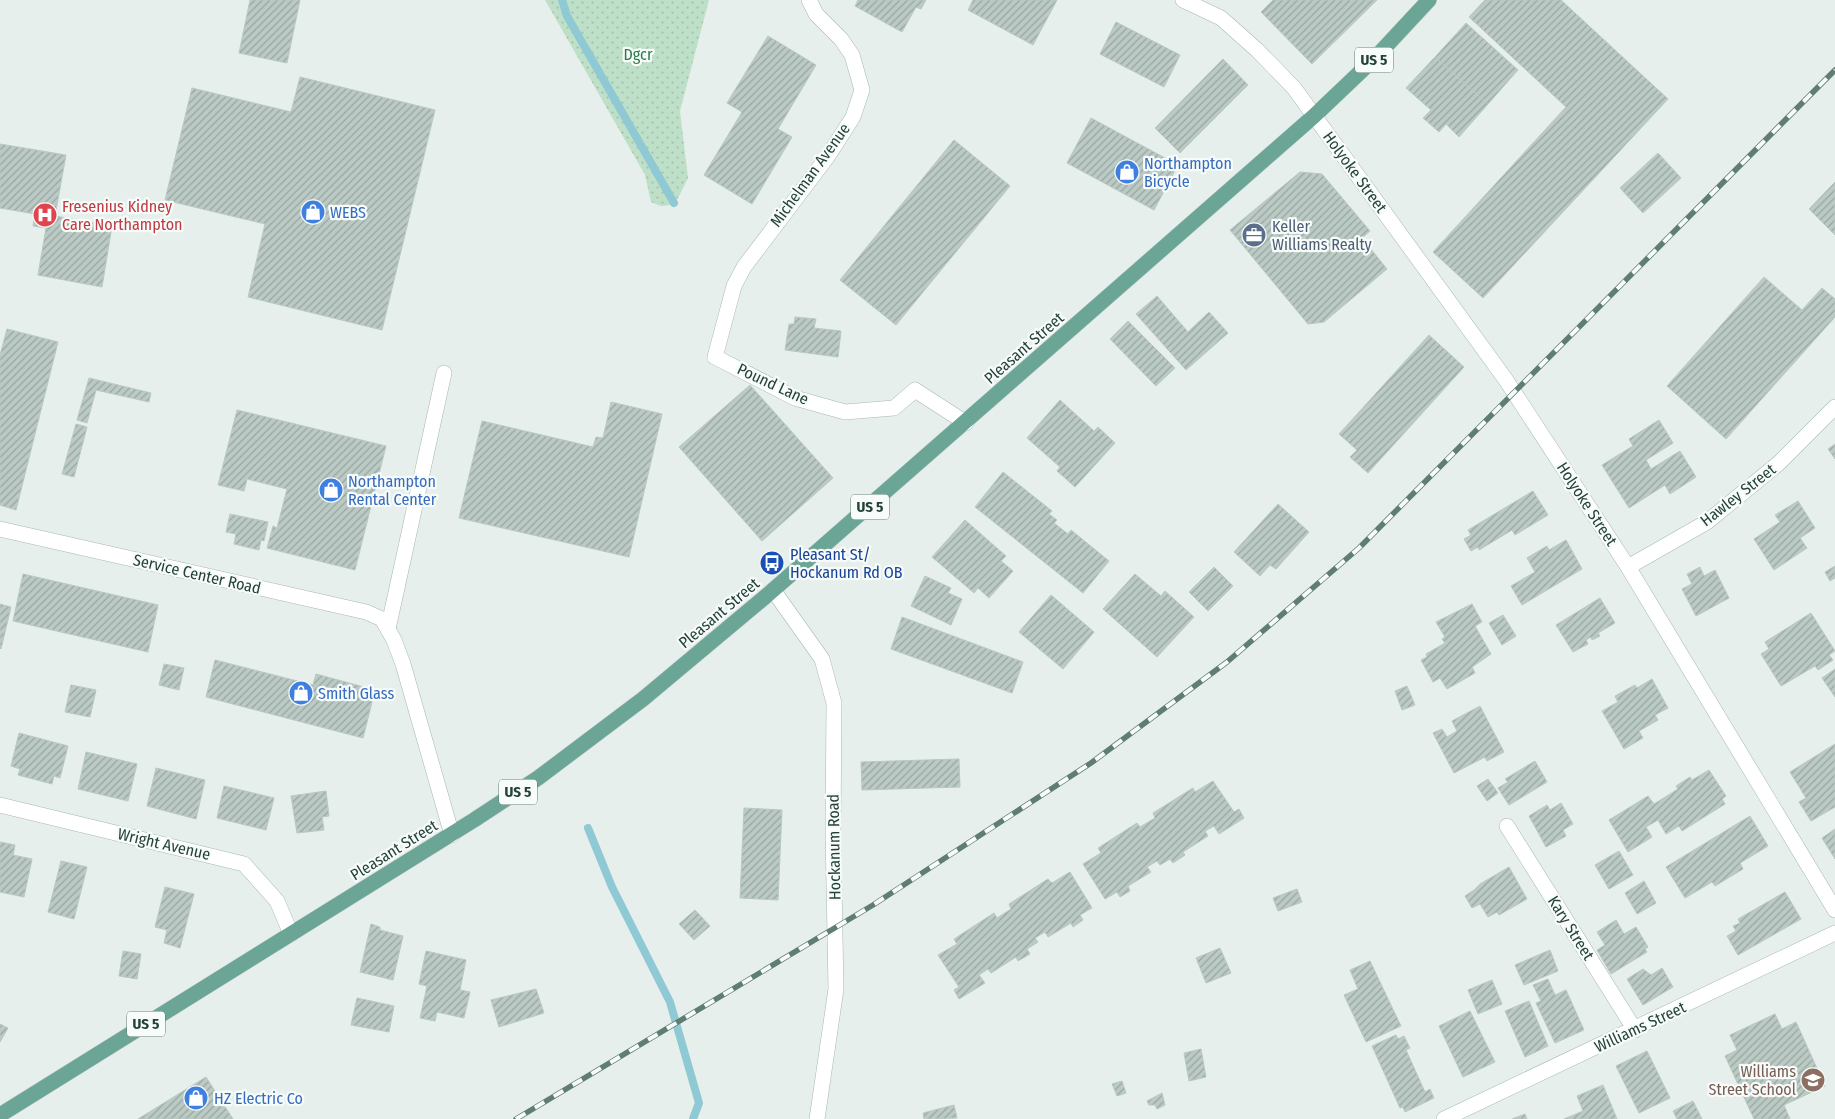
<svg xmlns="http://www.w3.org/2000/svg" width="1835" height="1119" viewBox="0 0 1835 1119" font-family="'Fira Sans Condensed',sans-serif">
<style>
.park{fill:url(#park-dots)}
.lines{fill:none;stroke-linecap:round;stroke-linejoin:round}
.stream{stroke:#8ec9d4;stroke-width:8}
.building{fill:url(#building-hatch);stroke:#b8c9c2}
.minor-casing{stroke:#a8b8b2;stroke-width:16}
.primary-casing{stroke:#c2cac8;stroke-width:16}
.minor{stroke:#fff;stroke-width:15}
.primary{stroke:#6aa596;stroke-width:15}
.rail-casing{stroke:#5f7d75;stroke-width:5.5}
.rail{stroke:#f7fbf9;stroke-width:4;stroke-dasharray:11;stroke-linecap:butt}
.labels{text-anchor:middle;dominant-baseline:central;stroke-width:4.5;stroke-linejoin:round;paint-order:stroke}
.shield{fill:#f7fbf9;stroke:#637a73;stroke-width:1}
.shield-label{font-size:15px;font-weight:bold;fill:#24423a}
.park-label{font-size:16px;fill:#2d7a4b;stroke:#f7fbf9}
.shop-label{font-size:16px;fill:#366cbe;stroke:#f7fbf9;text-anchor:start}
.street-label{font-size:16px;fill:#24423a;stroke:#f7fbf9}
.health-label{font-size:16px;fill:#be3a42;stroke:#f7fbf9;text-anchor:start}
.service-label{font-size:16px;fill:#4e5e75;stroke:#f7fbf9;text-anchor:start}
.transit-label{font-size:16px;fill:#164399;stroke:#f7fbf9;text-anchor:start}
.education-label{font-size:16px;fill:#785e54;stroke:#f7fbf9;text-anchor:end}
</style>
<defs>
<pattern id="park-dots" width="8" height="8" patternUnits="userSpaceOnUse" patternTransform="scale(1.25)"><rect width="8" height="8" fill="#bfe0c8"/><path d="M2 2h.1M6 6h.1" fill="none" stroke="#a4c1ad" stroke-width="1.8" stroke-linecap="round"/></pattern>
<pattern id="building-hatch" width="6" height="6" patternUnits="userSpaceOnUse" patternTransform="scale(1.25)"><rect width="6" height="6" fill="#bbcac4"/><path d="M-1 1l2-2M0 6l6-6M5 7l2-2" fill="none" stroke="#98a6a0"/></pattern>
</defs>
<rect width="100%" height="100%" fill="#e6efeb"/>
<path class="park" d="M545 0H709L680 111 688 178 678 198 672 205 661 206 651 202 645 175Z"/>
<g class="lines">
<path class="stream" d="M562 0 567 16 674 203
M588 828 612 887 670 1002 699 1103 693 1119"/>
</g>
<path class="building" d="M250 0H300L287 63 239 53Z
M858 0H926L921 9 916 7 902 32 855 6Z
M973 0H1057L1033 45 968 10Z
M1273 0H1377L1312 64 1261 12Z
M1485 0H1561L1668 99 1483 298 1433 252 1566 107 1469 17Z
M1116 22 1180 55 1164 87 1100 54Z
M1466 23 1518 70 1488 104 1435 57Z
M768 36 816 65 778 129 792 137 752 204 704 175 742 112 727 103Z
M1435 57 1488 104 1459 137 1446 124 1439 132 1423 118 1431 110 1406 88Z
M1223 59 1248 85 1180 153 1155 128Z
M300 77 435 110 382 330 248 297 265 224 165 200 192 88 291 112Z
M1091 118 1178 165 1154 210 1067 163Z
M954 140 1010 186 896 325 840 280Z
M0 144 66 155 55 216 112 226 102 287 38 275 46 228 33 226 35 214 0 208Z
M1658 153 1681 178 1643 213 1620 188Z
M1300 172 1322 174 1370 231 1362 238 1387 269 1324 322 1308 324 1230 230Z
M1835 182V235L1809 209Z
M1764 277 1802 310 1822 288 1835 299V317L1726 439 1667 386Z
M1157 296 1188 332 1209 312 1228 333 1186 370 1136 314Z
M795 317 816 319 814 328 841 331 838 357 785 350 789 324H794Z
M1128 321 1175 368 1156 386 1110 339Z
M7 329 58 342 16 510 0 505V355Z
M1429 335 1464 367 1368 473 1350 457 1357 450 1339 434Z
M89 378 151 393 149 402 96 390 87 423 77 420Z
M750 385 833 478 762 541 679 447Z
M1060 400 1094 431 1098 427 1115 443 1075 487 1057 471 1060 467 1027 438Z
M611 402 662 414 629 557 459 518 482 421 593 447 596 437 603 438Z
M237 410 386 446 355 570 267 548 273 526 277 528 287 489 247 479 244 491 218 485Z
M1659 420 1673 443 1646 460 1651 469 1680 451 1696 477 1670 494 1665 485 1629 508 1602 465 1633 446 1629 439Z
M76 424 87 427 74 477 62 474Z
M1835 444V459L1828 449Z
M1003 472 1052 511 1049 514 1057 520 1054 523 1068 534 1071 530 1109 561 1083 593 975 507Z
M1533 491 1548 515 1515 535 1512 530 1479 550 1478 547 1471 551 1464 539 1471 535 1468 530Z
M1798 501 1815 528 1800 538 1807 548 1774 570 1754 539 1780 522 1775 515Z
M1278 504 1309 532 1276 569 1270 565 1260 576 1234 552Z
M230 514 268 522 264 541 261 540 259 550 234 544 236 534 226 532Z
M965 520 1006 556 1001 561 1013 571 989 598 978 588 974 593 932 557Z
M1566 540 1582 569 1522 605 1511 586 1535 572 1527 558 1547 546 1549 550Z
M1835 566V578L1830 581 1825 572Z
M1214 567 1233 586 1208 611 1189 592Z
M1700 567 1704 576 1715 570 1729 598 1696 616 1682 589 1692 584 1687 574Z
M23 574 158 605 148 652 13 621Z
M1135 574 1161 596 1165 591 1194 617 1157 657 1103 609Z
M925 576 951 588 948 593 962 599 951 625 911 606Z
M1051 595 1094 632 1063 669 1019 632Z
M1600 598 1615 623 1598 633 1600 636 1592 640 1591 637 1586 640 1588 644 1573 652 1556 625Z
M0 604 11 607 1 649 0 648Z
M1472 604 1482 622 1475 626 1491 654 1472 667 1475 673 1447 689 1440 678 1433 682 1421 660 1427 657 1426 654 1445 643 1442 639 1445 637 1436 622Z
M1811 613 1835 651 1829 655 1833 660 1818 670 1815 666 1781 686 1761 654 1769 649 1765 642Z
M1503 615 1516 636 1502 645 1489 623Z
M902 617 1023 662 1012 693 891 649Z
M215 660 313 685 316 674 375 690 363 738 206 697Z
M164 664 184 668 179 690 159 685Z
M1835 669V697L1822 678Z
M1652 679 1668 708 1655 715 1658 720 1639 731 1643 738 1624 749 1602 711 1618 702 1615 696 1635 685 1637 688Z
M71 685 96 690 90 717 65 712Z
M1407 686 1415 705 1402 710 1395 691Z
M1480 706 1504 752 1487 761 1485 757 1454 773 1433 733 1442 729 1447 737 1457 731 1452 721Z
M19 733 68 746 60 778 54 776 52 784 18 775 20 769 11 766Z
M1835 744V807L1811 821 1799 802 1806 798 1790 772Z
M86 752 137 764 128 801 78 789Z
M959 759 960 787 862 790 861 762Z
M1535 761 1547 782 1509 805 1498 788 1508 782 1505 779Z
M156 768 205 780 196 819 147 806Z
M1709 770 1726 796 1722 799 1725 804 1682 831 1679 826 1666 834 1658 820 1646 827 1652 837 1628 852 1609 820 1648 796 1654 804 1678 789 1676 786 1690 777 1692 780Z
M1488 779 1498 793 1487 801 1477 786Z
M1213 781 1234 812 1239 809 1244 818 1219 834 1214 826 1205 831 1208 836 1183 852 1185 855 1173 863 1170 859 1160 865 1157 861 1147 867 1151 872 1128 886 1130 891 1120 897 1117 892 1105 899 1083 864 1101 853 1098 848 1137 823 1140 827 1155 818 1153 813 1193 788 1195 792Z
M224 786 274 798 266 830 217 818Z
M326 791 329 816 322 817 324 830 297 833 291 796Z
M1561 803 1573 824 1563 830 1566 836 1546 847 1529 816 1547 805 1550 810Z
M744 808 782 810 778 900 740 898Z
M1750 816 1768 846 1740 863 1743 869 1715 886 1712 882 1685 898 1666 867Z
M1835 829V859L1822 838Z
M0 842 15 845 13 855 32 859 24 897 0 892Z
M1619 851 1633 875 1609 889 1595 865Z
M61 861 87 867 74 919 48 912Z
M1509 867 1527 899 1499 915 1497 912 1488 917 1480 904 1472 908 1465 896 1474 890 1480 884Z
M1070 872 1092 908 1080 915 1083 920 1073 927 1071 923 1048 937 1045 932 1035 938 1038 942 1027 949 1030 954 1018 961 1016 957 991 973 988 969 979 975 985 983 959 999 954 990 959 987 938 955 957 944 954 939 994 913 997 918 1011 909 1009 904 1048 879 1052 883Z
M1644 881 1656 903 1637 914 1625 893Z
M165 887 194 894 180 948 164 943 167 930 155 927Z
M1297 889 1302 902 1278 911 1273 898Z
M1785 892 1801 919 1738 955 1727 936 1736 931 1733 926 1740 923 1738 919Z
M695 910 710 926 694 940 679 924Z
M1616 920 1624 934 1636 927 1648 947 1645 949 1647 952 1611 974 1597 950 1605 945 1597 932Z
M371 924 380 927V930L403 936 393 980 360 972Z
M1220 948 1231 973 1206 983 1196 958Z
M1550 950 1558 971 1524 985 1515 965Z
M123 951 141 954 137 979 119 976Z
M426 951 466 960 460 990 470 992 464 1018 437 1012 435 1021 420 1018 427 986 419 984Z
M1370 961 1401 1026 1366 1042 1344 995 1358 989 1350 970Z
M1662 968 1673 987 1643 1005 1627 979 1643 969 1651 975Z
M1548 979 1555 995 1566 990 1584 1030 1555 1043 1536 1003 1541 1001 1533 985Z
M1492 980 1502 1004 1478 1014 1468 990Z
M536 989 544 1013 499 1027 491 1000Z
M357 998 394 1006 389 1032 351 1025Z
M1529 1001 1548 1046 1525 1057 1505 1011Z
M1470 1011 1495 1062 1463 1077 1439 1026Z
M1775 1014 1782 1029 1796 1022 1825 1086 1784 1105 1790 1119H1754L1725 1056 1737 1050 1730 1035Z
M0 1024 8 1028 0 1042Z
M1396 1035 1398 1039 1404 1036 1410 1048 1406 1050 1425 1092 1430 1089 1434 1098 1405 1112 1403 1107 1400 1108 1372 1046Z
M1201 1049 1206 1077 1189 1081 1184 1053Z
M1647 1051 1670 1098 1639 1113 1616 1066Z
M206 1077 233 1119H138Z
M1122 1081 1126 1093 1117 1096 1112 1084Z
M1603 1085 1617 1119H1564L1583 1111 1577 1096Z
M1162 1093 1165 1105 1157 1109 1155 1105H1149L1147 1101Z
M1693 1101 1702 1119H1677L1673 1111Z
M954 1105 957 1118 924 1119 923 1113Z
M1525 1114 1527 1119H1512Z"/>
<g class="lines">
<defs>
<path id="minor" d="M809 0 816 14 841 39 852 55 862 90 853 117 828 156 744 267 734 286 715 357 795 398 845 412 894 408 915 390 966 423
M1183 0 1221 18 1257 50 1294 88 1506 380 1628 567 1835 910
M0 529 366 612 382 619 394 640 403 664 452 835
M1628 567 1707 522 1779 463 1835 407
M773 590 822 659 834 703 833 831 836 989 817 1119
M388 629 444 373
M0 805 244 864 277 901 291 934
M1507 826 1635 1030
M1444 1119 1835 933"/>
<path id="primary" d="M0 1115 474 820 538 778 643 699 765 597 1314 116 1375 58 1429 0"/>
</defs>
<use href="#minor" class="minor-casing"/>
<use href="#primary" class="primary-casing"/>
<use href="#minor" class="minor"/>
<use href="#primary" class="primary"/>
<defs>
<path id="rail" d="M516 1119 873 905 1091 763 1227 662 1359 548 1835 70"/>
</defs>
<use href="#rail" class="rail-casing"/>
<use href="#rail" class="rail"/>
</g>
<defs>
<symbol id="shop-disc" viewBox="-11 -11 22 22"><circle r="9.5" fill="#3f7fe0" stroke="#f7fbf9"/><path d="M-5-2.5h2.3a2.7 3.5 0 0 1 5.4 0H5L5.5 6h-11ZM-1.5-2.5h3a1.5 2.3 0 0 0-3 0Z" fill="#fff"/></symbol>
<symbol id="hospital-disc" viewBox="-11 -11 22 22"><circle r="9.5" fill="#e0444e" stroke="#f7fbf9"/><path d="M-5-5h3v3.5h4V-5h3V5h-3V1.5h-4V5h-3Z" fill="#fff"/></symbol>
<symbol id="office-disc" viewBox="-11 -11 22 22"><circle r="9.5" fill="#5c6f8a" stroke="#f7fbf9"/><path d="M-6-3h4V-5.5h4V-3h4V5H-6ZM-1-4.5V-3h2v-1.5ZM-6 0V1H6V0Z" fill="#fff"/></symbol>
<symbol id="bus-disc" viewBox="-11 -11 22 22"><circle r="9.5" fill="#1a4fb4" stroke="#f7fbf9"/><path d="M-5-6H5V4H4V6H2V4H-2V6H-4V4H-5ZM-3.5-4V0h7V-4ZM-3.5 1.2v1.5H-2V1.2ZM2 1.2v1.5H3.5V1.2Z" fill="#fff"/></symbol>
<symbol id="school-disc" viewBox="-11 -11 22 22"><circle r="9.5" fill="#8d6e63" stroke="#f7fbf9"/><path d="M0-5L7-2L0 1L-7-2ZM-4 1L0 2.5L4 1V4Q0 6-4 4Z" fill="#fff"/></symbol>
</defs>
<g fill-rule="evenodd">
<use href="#shop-disc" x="1113" y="158" width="28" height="28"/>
<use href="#shop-disc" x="299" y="198" width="28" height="28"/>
<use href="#hospital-disc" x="31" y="201" width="28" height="28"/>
<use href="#office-disc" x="1240" y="221" width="28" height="28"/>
<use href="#shop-disc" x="317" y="476" width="28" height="28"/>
<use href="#bus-disc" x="758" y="549" width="28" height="28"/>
<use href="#shop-disc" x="287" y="679" width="28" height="28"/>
<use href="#school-disc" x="1799" y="1066" width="28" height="28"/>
<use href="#shop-disc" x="182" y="1084" width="28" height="28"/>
</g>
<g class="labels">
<g class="shield">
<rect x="1355" y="47.5" width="38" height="25" rx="4"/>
<rect x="851" y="494.5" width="38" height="25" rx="4"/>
<rect x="499" y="779.5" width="38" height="25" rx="4"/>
<rect x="127" y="1011.5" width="38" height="25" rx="4"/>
</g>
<g class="shield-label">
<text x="1374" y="60">US 5</text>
<text x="870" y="507">US 5</text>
<text x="518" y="792">US 5</text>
<text x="146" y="1024">US 5</text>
</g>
<g class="park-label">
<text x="638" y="54">Dgcr</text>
</g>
<g class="shop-label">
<text x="1144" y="163">Northampton<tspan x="1144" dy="18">Bicycle</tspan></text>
<text x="330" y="212">WEBS</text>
<text x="348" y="481">Northampton<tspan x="348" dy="18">Rental Center</tspan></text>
<text x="318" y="693">Smith Glass</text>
<text x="214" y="1098">HZ Electric Co</text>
</g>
<g class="street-label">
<text transform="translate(1355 172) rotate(54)">Holyoke Street</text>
<text transform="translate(810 175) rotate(-54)">Michelman Avenue</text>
<text transform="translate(1024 348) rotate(-41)">Pleasant Street</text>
<text transform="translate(773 384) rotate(25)">Pound Lane</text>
<text transform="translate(1738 495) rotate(-38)">Hawley Street</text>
<text transform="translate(1587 504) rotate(57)">Holyoke Street</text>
<text transform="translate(197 574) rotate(13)">Service Center Road</text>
<text transform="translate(719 613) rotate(-40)">Pleasant Street</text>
<text transform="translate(164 844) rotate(13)">Wright Avenue</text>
<text transform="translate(834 847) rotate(-91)">Hockanum Road</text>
<text transform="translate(394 850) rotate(-32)">Pleasant Street</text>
<text transform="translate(1571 928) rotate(58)">Kary Street</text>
<text transform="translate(1640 1027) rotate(-25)">Williams Street</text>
</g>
<g class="health-label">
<text x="62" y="206">Fresenius Kidney<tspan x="62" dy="18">Care Northampton</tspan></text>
</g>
<g class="service-label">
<text x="1272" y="226">Keller<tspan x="1272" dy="18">Williams Realty</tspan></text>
</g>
<g class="transit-label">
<text x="790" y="554">Pleasant St/<tspan x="790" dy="18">Hockanum Rd OB</tspan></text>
</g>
<g class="education-label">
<text x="1796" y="1071">Williams<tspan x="1796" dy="18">Street School</tspan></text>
</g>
</g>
</svg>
